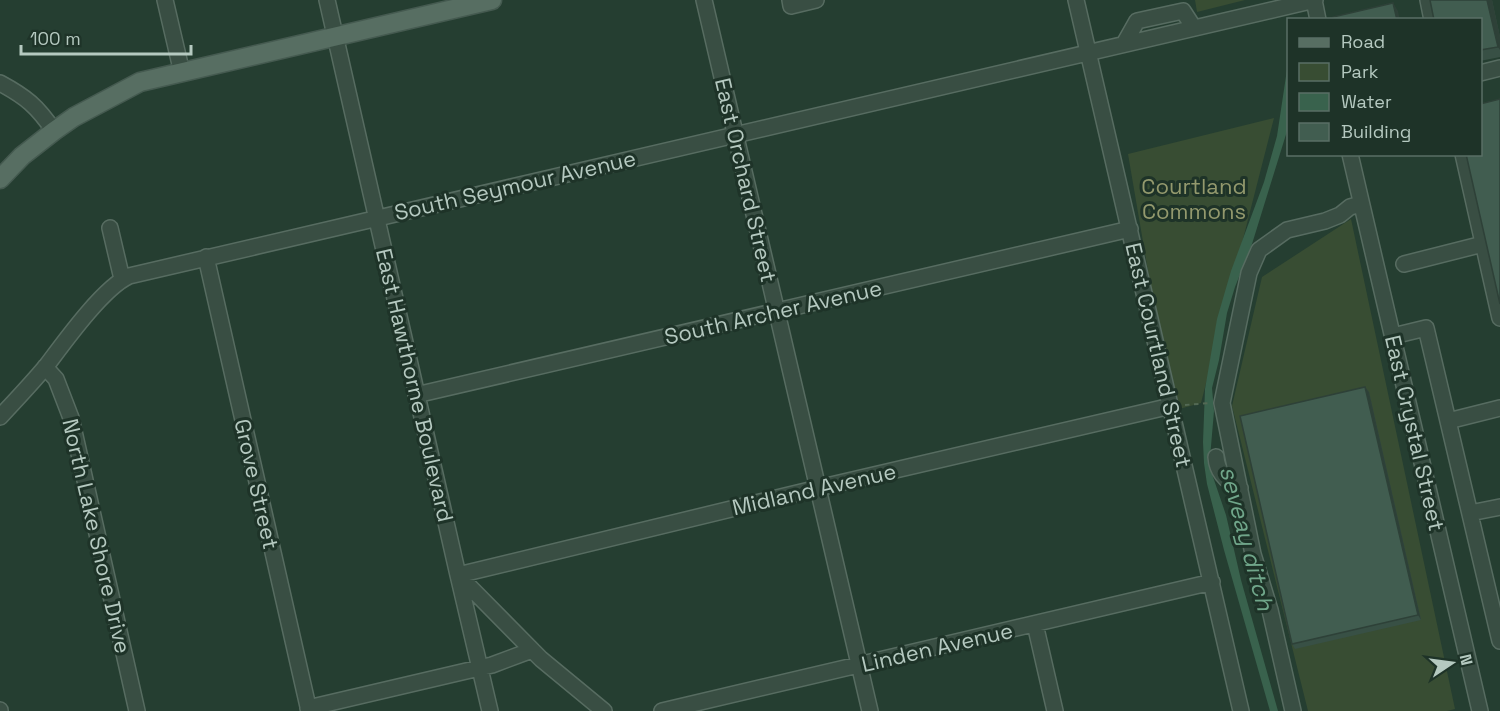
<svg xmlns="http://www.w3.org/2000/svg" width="1500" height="711" viewBox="0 0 1500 711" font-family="'Space Grotesk',sans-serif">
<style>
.green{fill:#384d33}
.water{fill:#39624d}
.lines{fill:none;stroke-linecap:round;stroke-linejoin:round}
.minor-casing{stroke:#576c61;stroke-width:18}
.major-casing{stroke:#455a50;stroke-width:21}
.path{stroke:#536954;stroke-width:2;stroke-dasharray:4.5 4.5;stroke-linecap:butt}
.minor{stroke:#394e43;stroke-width:15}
.major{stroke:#576e62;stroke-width:18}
.wall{fill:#385045}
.shaded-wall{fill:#2e4138}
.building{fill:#415d50;stroke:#2e4138;stroke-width:1.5}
.labels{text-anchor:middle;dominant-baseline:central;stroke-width:6;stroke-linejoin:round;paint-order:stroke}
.street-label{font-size:22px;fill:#b5c9c0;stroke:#1e3328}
.park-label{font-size:22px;fill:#93996d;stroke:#1e3328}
.water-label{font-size:24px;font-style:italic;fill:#70a68a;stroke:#1e3328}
</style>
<rect width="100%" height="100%" fill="#253e31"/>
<path class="green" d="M1195 0H1245L1197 12Z
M1274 118 1201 403 1172 411 1128 154Z
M1351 219 1455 709 1447 711H1308L1232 406 1262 277Z"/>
<path class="water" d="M1288 63V128L1252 244 1235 287 1227 313 1219 360 1212 388 1214 411 1210 458 1211 471 1226 515 1241 580 1278 711H1270L1224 550 1207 484 1204 463 1203 442 1205 389 1217 319 1231 271 1264 182 1277 136Z"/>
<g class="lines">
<defs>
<path id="minor" d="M165 0 182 73
M327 0 458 575 541 659 604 711
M704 0 870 711
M790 0 791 6 816 0
M1076 0 1241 711
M1314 0 1318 20
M1428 0 1432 20
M1124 44 1137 21 1183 11 1194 28
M1480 73 1500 68
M0 83C26 97 37 106 54 131
M1350 154 1480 711
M1463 154 1500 318
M110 228 122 279
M206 257 309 711
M1404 264 1483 244
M1393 336 1426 328 1500 641
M45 367 56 379 71 418 137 711
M416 395 1130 229
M0 417C16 400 32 383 47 365 65 341 103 288 129 276L1315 0
M1448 421 1500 408
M1216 457C1217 472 1227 482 1240 488
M1470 513 1500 507
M1035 624 1055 711
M308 708 492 665 532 650
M0 710V711
M490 711 458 575 818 488 1171 406
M662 711 1212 582
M1293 711 1270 610 1253 554 1222 403 1249 273 1259 250 1287 230 1325 221 1340 215 1350 207 1361 204"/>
<path id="major" d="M0 179 22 156 54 131 74 117 140 82 492 0"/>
</defs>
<use href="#minor" class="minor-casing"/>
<use href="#major" class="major-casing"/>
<path class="path" d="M1185 405 1209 403"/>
<use href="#minor" class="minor"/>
<use href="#major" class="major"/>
</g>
<path class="wall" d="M1430 0H1492L1500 37V57L1480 61V20Z
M1365 387 1369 392 1421 620 1295 649 1292 644Z"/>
<path class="shaded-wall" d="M1487 0H1492L1500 37V50L1498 47Z
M1393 3 1398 11 1400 20H1397Z
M1365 387 1369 392 1421 620 1418 615Z"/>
<path class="building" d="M1430 0H1487L1498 47 1480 50V20H1434Z
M1393 3 1397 20H1333V17Z
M1500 99V304L1466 154H1480V104Z
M1365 387 1418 615 1292 644 1240 416Z"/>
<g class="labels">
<g class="street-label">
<text transform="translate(746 180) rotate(77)">East Orchard Street</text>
<text transform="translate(515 185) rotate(-13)">South Seymour Avenue</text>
<text transform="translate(773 312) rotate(-13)">South Archer Avenue</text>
<text transform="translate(1159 355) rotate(77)">East Courtland Street</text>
<text transform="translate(415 385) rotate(77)">East Hawthorne Boulevard</text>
<text transform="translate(1415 433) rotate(77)">East Crystal Street</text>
<text transform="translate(257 484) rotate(77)">Grove Street</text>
<text transform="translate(814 489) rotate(-13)">Midland Avenue</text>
<text transform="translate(97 536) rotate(77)">North Lake Shore Drive</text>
<text transform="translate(937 647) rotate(-13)">Linden Avenue</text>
</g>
<g class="park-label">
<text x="1194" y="186">Courtland<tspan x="1194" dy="25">Commons</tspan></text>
</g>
<g class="water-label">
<text transform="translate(1247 538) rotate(75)">seveay ditch</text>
</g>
</g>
<rect x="1287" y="18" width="195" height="138" fill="#1e3328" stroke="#5a6f65" stroke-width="1.5"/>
<rect x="1299" y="38" width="30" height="9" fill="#576e62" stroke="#5a6f65" stroke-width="1.5"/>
<text x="1341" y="48" font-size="18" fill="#b5c9c0">Road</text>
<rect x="1299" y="63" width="30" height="18" fill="#384d33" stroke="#5a6f65" stroke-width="1.5"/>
<text x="1341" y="78" font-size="18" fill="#b5c9c0">Park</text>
<rect x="1299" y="93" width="30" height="18" fill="#39624d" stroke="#5a6f65" stroke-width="1.5"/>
<text x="1341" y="108" font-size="18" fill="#b5c9c0">Water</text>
<rect x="1299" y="123" width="30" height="18" fill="#415d50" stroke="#5a6f65" stroke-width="1.5"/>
<text x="1341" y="138" font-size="18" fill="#b5c9c0">Building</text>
<g transform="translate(1452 663) rotate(77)" stroke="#1e3328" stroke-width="4.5" paint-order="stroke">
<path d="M0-4.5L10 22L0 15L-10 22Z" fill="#b5c9c0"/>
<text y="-9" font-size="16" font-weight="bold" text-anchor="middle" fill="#b5c9c0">N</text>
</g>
<path d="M21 45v9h170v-9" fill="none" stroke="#b5c9c0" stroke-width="3"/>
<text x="30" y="45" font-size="18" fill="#b5c9c0" stroke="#1e3328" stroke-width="4.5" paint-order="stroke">100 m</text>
</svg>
